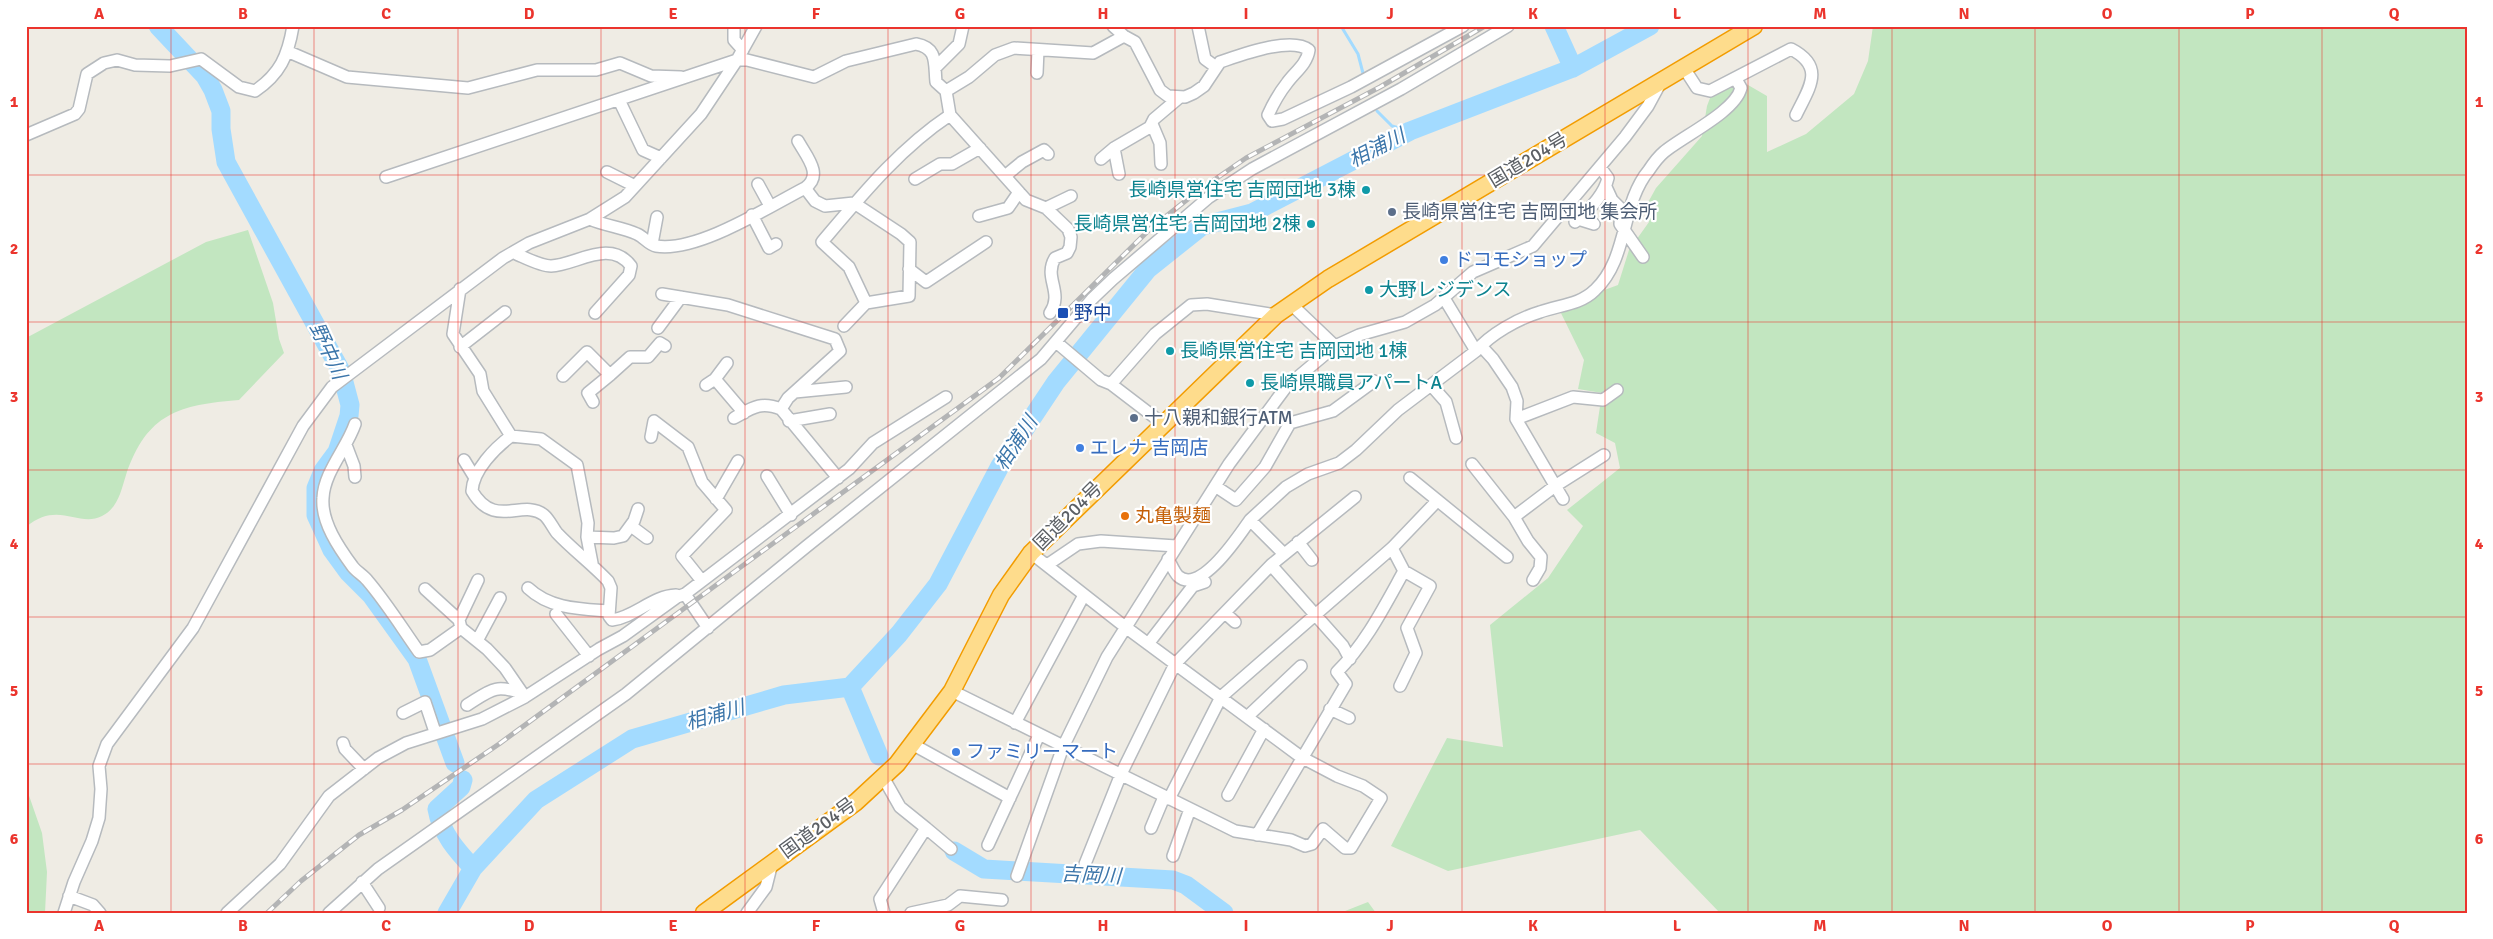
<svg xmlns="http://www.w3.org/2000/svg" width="2493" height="939" viewBox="0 0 2493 939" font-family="Signika,'Noto Sans JP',sans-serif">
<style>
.green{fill:#c2e6c0}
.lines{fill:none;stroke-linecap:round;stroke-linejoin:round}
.stream{stroke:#a3dbff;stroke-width:3}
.river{stroke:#a3dbff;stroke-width:19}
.minor-casing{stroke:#b6babe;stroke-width:14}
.highway-casing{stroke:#f29c00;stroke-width:19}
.minor{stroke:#fff;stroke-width:11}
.highway{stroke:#fedc8c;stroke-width:16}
.rail-casing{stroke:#b3b4b5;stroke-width:5}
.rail{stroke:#fff;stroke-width:3;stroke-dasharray:9;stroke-linecap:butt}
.grid{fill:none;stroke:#eb342d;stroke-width:1;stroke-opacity:0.55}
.culture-dot{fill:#0f9aa8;stroke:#fff;stroke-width:2}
.service-dot{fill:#5c6f8a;stroke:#fff;stroke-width:2}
.shop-dot{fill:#3f7fe0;stroke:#fff;stroke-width:2}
.transit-dot{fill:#1a4fb4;stroke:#fff;stroke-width:2}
.food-dot{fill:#e8710a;stroke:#fff;stroke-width:2}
.labels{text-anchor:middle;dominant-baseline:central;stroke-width:4.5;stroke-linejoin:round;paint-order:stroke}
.street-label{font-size:19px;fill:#5c6065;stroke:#fff}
.culture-label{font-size:19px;fill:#0d838f;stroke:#fff;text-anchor:start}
.service-label{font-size:19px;fill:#4e5e75;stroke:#fff;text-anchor:start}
.shop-label{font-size:19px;fill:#366cbe;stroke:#fff;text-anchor:start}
.transit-label{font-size:19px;fill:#164399;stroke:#fff;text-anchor:start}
.food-label{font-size:19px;fill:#c56008;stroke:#fff;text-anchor:start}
.water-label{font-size:20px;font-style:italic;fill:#3c76aa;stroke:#fff}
.neatline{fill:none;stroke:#eb342d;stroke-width:2}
.grid-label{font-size:16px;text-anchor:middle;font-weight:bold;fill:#eb342d}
</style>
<rect width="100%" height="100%" fill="#efece4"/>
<path class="green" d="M1873 26H2467V913H1720L1640 830 1448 871 1391 846 1447 738 1503 747 1490 625 1548 578 1583 526 1567 510 1620 468 1615 443 1596 433 1602 393 1578 389 1584 360 1558 307 1618 285 1629 250 1649 222 1646 206 1656 188 1702 136 1707 106 1715 85 1736 78 1767 96V152L1806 134 1854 94 1868 61Z
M248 230 273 303 279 339 284 353 239 400C179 405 147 413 126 475 121 491 118 508 102 516 78 528 58 500 26 527V338L206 242Z
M26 787 42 833 47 872 45 913H26Z
M1368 902 1376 913H1340Z"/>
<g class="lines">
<path class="stream" d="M1341 26 1358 54 1364 77
M1377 111 1392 126 1410 131"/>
<path class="river" d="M158 26 205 76 213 90 221 111V129L226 162 341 371 350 405 349 416 337 452 323 471 316 488V515L332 550 348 572 371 595 417 659 455 763
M1554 26 1573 68
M850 687 879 756
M463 780 461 787 437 809C441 833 457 851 473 868
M954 851 984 869 1173 880 1186 885 1224 913
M447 913 473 868 536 800 632 739 784 695 850 687 899 634 938 584 1000 466 1056 382 1148 269 1202 226 1252 213 1410 131 1573 68 1650 26"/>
<defs>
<path id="minor" d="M734 26V40L743 50
M1113 26 1124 36
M1198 26 1205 59 1216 67
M289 52 347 77 468 88 537 70H596L620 63 651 76 681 77
M935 68 959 44 963 26
M1684 68 1697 88 1710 91 1791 49C1826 67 1809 88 1796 115
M1037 73 1038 50
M946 91 969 77 995 55 1014 48 1093 53 1124 36 1135 42 1160 90 1168 96 1185 97 1194 93 1204 86 1220 62C1241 55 1291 36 1309 50 1307 64 1295 72 1287 83 1279 93 1273 104 1268 115L1272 121 1283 119 1351 87 1463 26
M619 100 643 150 661 158
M950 115 1026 200 1046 208 1068 229 1071 237 1070 247 1067 253 1055 258C1043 278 1064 292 1050 313
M1152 124 1160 143 1161 164
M26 135 75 114 79 109 87 74 104 63 117 60 135 65 170 66 201 59 239 87 255 91C280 74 288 56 293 26
M798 141C806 156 824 175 805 188
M1114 148 1119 174
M1101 159 1114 148 1150 127 1154 119 1180 97
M607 172 635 186
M1005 176 1022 162 1044 150 1048 154
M386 177 737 60H747L814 77 846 61 916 44C938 48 934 63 936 82L946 91 950 115C899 149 861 196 822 242L849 267 866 303
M915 179 940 164H952L980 148
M758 184 770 206
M1606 187 1612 200 1621 209 1620 224 1643 257
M1046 208 1071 196
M752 215 769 248 776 244
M979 216 1008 208 1019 192
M590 219C605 226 622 227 637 234 644 237 649 245 656 246 697 253 768 207 805 188L815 201 825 206 854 203 901 234 910 242 909 296 866 303 844 326
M1578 219 1594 224
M1575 222C1588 211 1604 196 1608 178L1600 167
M652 244 657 217
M514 253C524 257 540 266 551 266 576 265 610 238 631 266L629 275 595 313
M909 269 926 282 986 242
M460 289 453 334 480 374 483 391 511 436
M662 294 728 305 835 339 840 351 788 398 781 409 838 478
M1444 298 1476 351C1491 334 1517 319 1540 312 1559 305 1580 305 1595 290 1629 258 1620 205 1649 170 1653 164 1658 157 1664 152 1683 136 1735 112 1741 88L1736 79
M1292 305 1335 346
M658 328 681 297
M1056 342 1101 380 1111 384 1162 423
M1481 346 1493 359 1512 387 1517 401 1516 419 1563 499
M460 347 505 312
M610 375 630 357H648L660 343 665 346
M563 376 587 352 610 375 588 393 593 402
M715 379 727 363
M1111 384 1155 334 1191 305 1207 304 1276 315
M706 385 715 379 744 413
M1431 385 1446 402 1456 438
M795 392 846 387
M734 418C752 408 760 401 781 409
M1516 419 1573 397 1603 400 1617 390
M789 421 830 414
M355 424C347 448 324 472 323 498 321 522 339 548 353 567 357 572 363 575 367 580 386 602 402 628 419 652L430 650 461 628
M651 437 654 421 688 447 702 482 726 510 682 556 702 581
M346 445 354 466 355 477
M464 460 475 478
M1472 464 1514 517 1555 486 1604 455
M767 476 791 515
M1410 478 1507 557
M1215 486 1236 500 1265 467 1290 423 1333 411 1374 381
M716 499 738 461
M1514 517 1528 541 1541 557 1540 568 1533 580
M1250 520 1286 487 1308 474 1339 463 1356 450 1398 410 1476 351
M631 526 647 538
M587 537 614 538 623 536 634 521 638 509
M1298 542 1312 560
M1168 559C1171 564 1174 572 1178 576 1200 596 1240 534 1250 520L1284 554
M592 563 587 537 588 523 577 465 541 439 511 436C495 448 473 470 472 491 495 530 522 498 544 515 549 519 553 528 557 533 573 550 592 564 608 581L611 588 609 616 612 620C635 617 652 596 676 595
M1047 565 1078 544 1101 541 1176 546
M528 588C550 609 581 609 609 611
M425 589 459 620 461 628 487 649 505 668 525 697
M685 594 708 628
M1225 613 1235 622
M556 614 589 656
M459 620 478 580
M477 641 500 598
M1148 644 1193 586 1205 582
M1350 659 1343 646 1271 565 1355 497
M1400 686 1416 653 1407 628 1430 586 1404 571
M952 691 1235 831 1291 840 1305 846 1312 844 1323 829 1345 848H1351L1381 798 1363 786 1337 776 1301 757 1124 626 1031 553
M467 705C491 690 494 684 522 693
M1330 709 1349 718
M403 713 425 702 435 732
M1247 717 1301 666
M1015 723 1084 595
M343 743 345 749 364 769
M912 744 1010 798
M883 777 900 807 926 828 880 899 884 913
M1228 795 1264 729
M1169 799 1221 697 1392 548 1437 501
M926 828 951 849
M1151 828 1164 797
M1257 835 1346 684 1337 672C1366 643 1384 607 1404 571L1392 548
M988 845 1039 735
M1173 856 1190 809
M1085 864 1121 774 1175 664 1271 565
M1017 876 1063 747 1107 657 1229 464 1286 387 1335 346 1359 335 1405 322 1435 305 1473 272 1533 246 1625 137 1648 106 1661 82
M362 882 379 908
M69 896 93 905 100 913
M64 913 74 882 92 841 99 818 101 789 99 766 107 744 193 628 303 426 332 387 503 258 529 243 590 219 625 197 701 114 737 60 756 26
M227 913 280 864 329 796 378 758 406 743 482 719 525 697 599 649 623 636 677 597 685 594 849 469 873 443 946 397
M329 913 378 869 626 694 807 546 1041 359 1092 299 1113 279 1208 198 1252 169 1401 89 1508 26
M747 913 766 887 772 863
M911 913 948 905 960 896 1002 900"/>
<path id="highway" d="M704 913 856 802 897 764 952 691 1001 595 1031 553 1276 315 1328 279 1754 26"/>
</defs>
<use href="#minor" class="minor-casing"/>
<use href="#highway" class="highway-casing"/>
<use href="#minor" class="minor"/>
<use href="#highway" class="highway"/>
<defs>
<path id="rail" d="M267 913 301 881 359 835 402 810 499 744 999 378 1150 229 1198 191 1246 158 1380 87 1485 26"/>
</defs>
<use href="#rail" class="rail-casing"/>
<use href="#rail" class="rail"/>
</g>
<path class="grid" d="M171 26V913M314 26V913M458 26V913M601 26V913M745 26V913M888 26V913M1031 26V913M1175 26V913M1318 26V913M1462 26V913M1605 26V913M1748 26V913M1892 26V913M2035 26V913M2179 26V913M2322 26V913M26 175H2467M26 322H2467M26 470H2467M26 617H2467M26 764H2467"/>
<g class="culture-dot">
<circle cx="1366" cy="190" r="5"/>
<circle cx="1311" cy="224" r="5"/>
<circle cx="1369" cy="290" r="5"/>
<circle cx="1170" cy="351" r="5"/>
<circle cx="1250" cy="383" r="5"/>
</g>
<g class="service-dot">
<circle cx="1392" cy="212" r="5"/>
<circle cx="1134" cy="418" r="5"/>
</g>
<g class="shop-dot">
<circle cx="1444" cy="260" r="5"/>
<circle cx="1080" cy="448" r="5"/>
<circle cx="956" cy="752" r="5"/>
</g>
<rect class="transit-dot" x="1057" y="307" width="12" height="12" rx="2.5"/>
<circle class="food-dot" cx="1125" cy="516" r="5"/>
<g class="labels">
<g class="street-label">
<text transform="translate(1528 160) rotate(-31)">国道204号</text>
<text transform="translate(1068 516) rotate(-45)">国道204号</text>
<text transform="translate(818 828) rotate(-36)">国道204号</text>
</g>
<g class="culture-label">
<text x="1356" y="190" text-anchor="end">長崎県営住宅 吉岡団地 3棟</text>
<text x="1301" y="224" text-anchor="end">長崎県営住宅 吉岡団地 2棟</text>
<text x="1379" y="290">大野レジデンス</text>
<text x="1180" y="351">長崎県営住宅 吉岡団地 1棟</text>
<text x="1260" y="383">長崎県職員アパートA</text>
</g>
<g class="service-label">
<text x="1402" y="212">長崎県営住宅 吉岡団地 集会所</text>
<text x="1144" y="418">十八親和銀行ATM</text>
</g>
<g class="shop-label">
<text x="1454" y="260">ドコモショップ</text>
<text x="1090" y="448">エレナ 吉岡店</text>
<text x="966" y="752">ファミリーマート</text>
</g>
<g class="transit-label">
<text x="1074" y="313">野中</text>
</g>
<g class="food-label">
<text x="1135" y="516">丸亀製麺</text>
</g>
<g class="water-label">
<text transform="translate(1377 148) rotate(-27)">相浦川</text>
<text transform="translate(328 351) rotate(65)">野中川</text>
<text transform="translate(1016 443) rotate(-57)">相浦川</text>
<text transform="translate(715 715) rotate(-16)">相浦川</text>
<text transform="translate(1091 875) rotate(3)">吉岡川</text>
</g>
</g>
<rect width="2493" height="939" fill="none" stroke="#ffffff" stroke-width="55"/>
<rect x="28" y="28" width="2438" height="884" class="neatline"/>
<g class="grid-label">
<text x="99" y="19">A</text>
<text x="243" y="19">B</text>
<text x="386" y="19">C</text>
<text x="529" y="19">D</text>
<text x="673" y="19">E</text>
<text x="816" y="19">F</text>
<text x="960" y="19">G</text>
<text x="1103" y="19">H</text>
<text x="1246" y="19">I</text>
<text x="1390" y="19">J</text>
<text x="1533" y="19">K</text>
<text x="1677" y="19">L</text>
<text x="1820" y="19">M</text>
<text x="1964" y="19">N</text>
<text x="2107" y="19">O</text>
<text x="2250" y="19">P</text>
<text x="2394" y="19">Q</text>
<text x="14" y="107">1</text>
<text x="2479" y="107">1</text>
<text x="14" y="254">2</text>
<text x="2479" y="254">2</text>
<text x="14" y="402">3</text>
<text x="2479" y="402">3</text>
<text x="14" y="549">4</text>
<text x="2479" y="549">4</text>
<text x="14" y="696">5</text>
<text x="2479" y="696">5</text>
<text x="14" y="844">6</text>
<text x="2479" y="844">6</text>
<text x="99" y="931">A</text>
<text x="243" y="931">B</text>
<text x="386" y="931">C</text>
<text x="529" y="931">D</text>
<text x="673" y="931">E</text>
<text x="816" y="931">F</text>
<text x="960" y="931">G</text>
<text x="1103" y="931">H</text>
<text x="1246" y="931">I</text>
<text x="1390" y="931">J</text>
<text x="1533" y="931">K</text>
<text x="1677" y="931">L</text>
<text x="1820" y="931">M</text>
<text x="1964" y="931">N</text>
<text x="2107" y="931">O</text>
<text x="2250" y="931">P</text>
<text x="2394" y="931">Q</text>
</g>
</svg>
